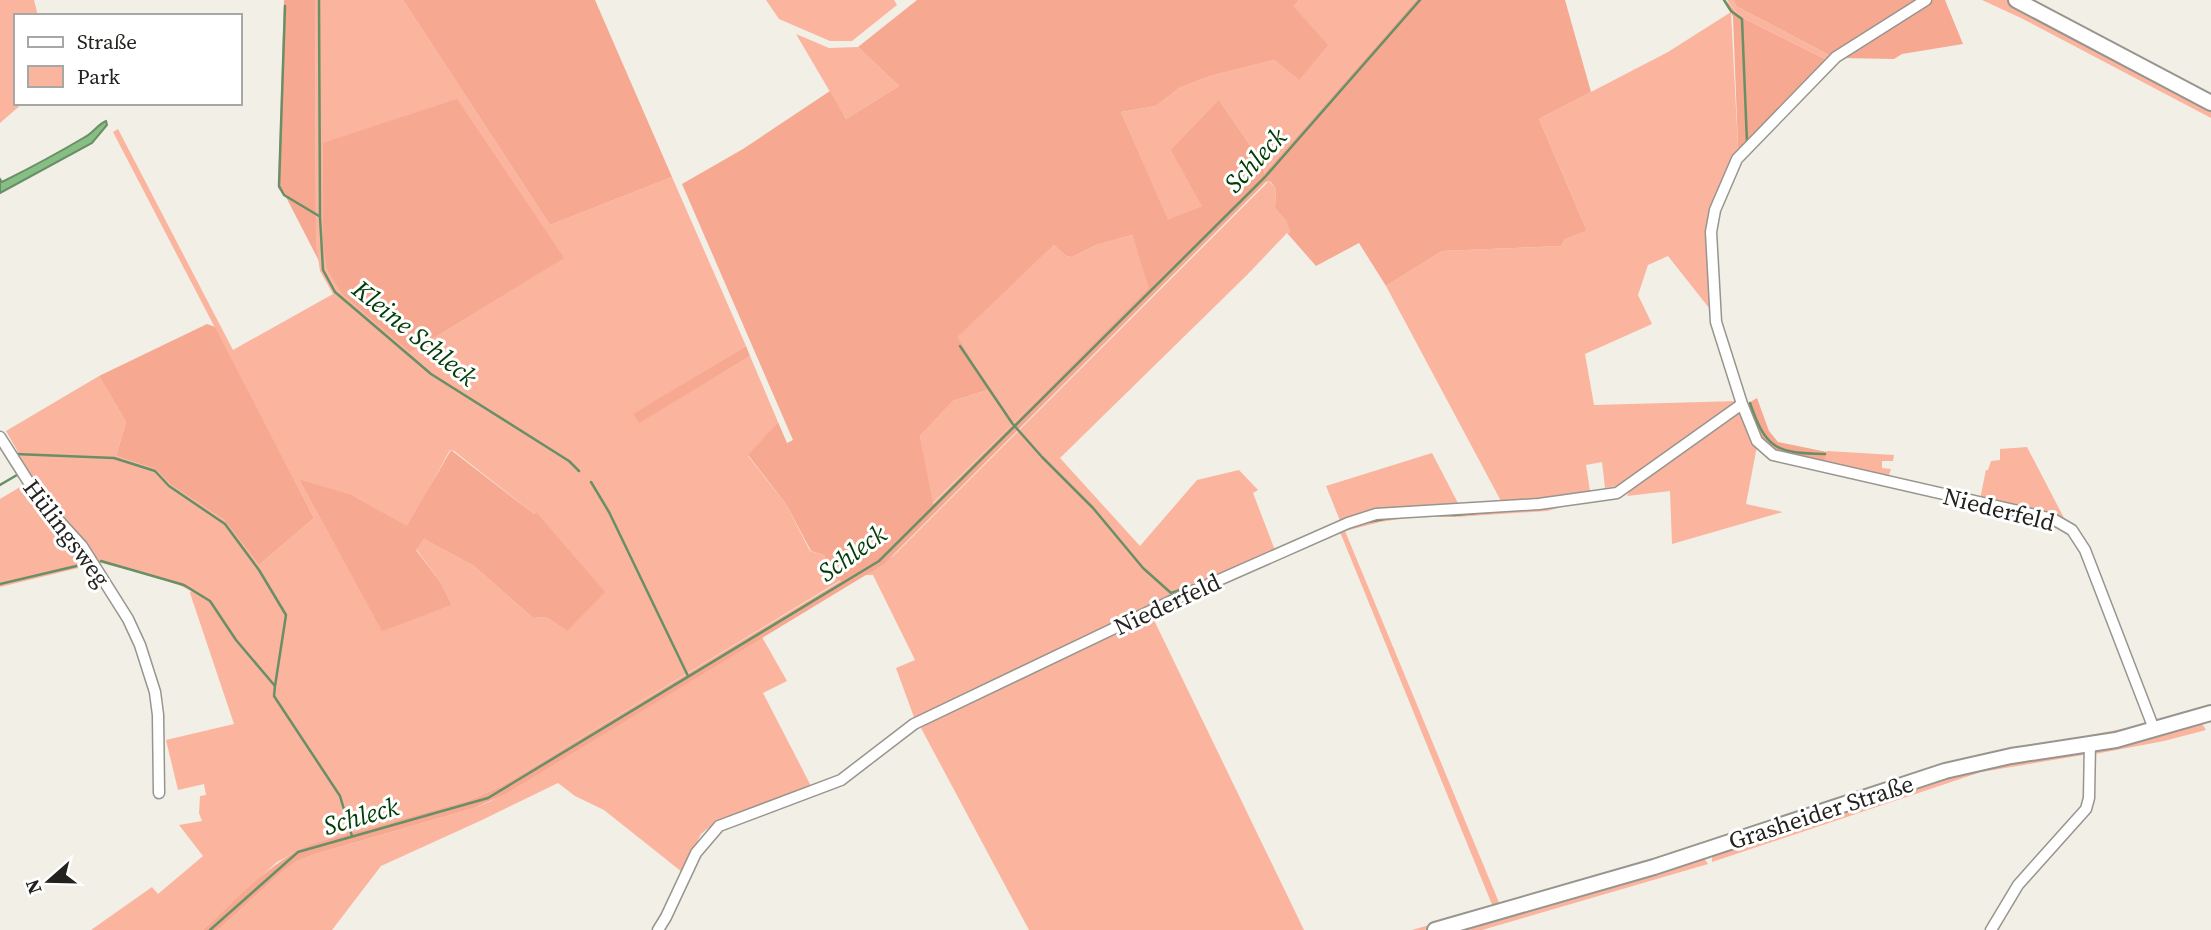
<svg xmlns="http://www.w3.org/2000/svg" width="2211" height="930" viewBox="0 0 2211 930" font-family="'Source Serif 4',serif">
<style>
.green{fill:#fbb49e;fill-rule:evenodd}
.forest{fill:#f6a890;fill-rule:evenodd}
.water{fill:#87be84;stroke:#698f66;stroke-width:2}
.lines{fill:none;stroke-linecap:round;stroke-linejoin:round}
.stream{stroke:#698f66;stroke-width:2.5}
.street-casing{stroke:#98958e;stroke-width:13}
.secondary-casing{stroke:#98958e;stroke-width:18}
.street{stroke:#fff;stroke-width:10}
.secondary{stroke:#fff;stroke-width:14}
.labels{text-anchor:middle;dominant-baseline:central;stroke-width:6;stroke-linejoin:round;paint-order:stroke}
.street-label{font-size:24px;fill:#23221f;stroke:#fff}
.water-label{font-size:26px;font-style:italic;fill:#003d04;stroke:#fff}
</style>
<rect width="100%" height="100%" fill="#f2efe7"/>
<path class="green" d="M0 0H34L38 16H16V103H23L0 123Z
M315 0H403L550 225 672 177 746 346 634 414 639 422 750 356 778 422 748 456 786 504 810 551 824 555 831 574 841 580 502 786 470 800 311 844 277 862 203 930H91L152 887 158 894 203 856 179 825 202 821 199 813 200 796 206 795 204 784 178 790 166 740 234 724 190 593 191 591C164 576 131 571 101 563L98 565 43 498 14 453 18 452 6 431 99 376 126 422 116 456 155 469 171 485 224 520 259 565 314 518 113 132 118 129 233 350 333 294 320 271 316 244ZM450 450 454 451 534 514 536 512 567 631 546 617 533 618 474 566 424 539 416 549 441 583 452 605 382 630 352 495 408 527Z
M766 0H894L897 5 852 41H830L779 19Z
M1299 0H1416L1263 174 1256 154 1219 100 1202 206 1168 221 1121 112 1156 106 1179 88 1210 76 1274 60 1298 79 1293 5Z
M1727 0H1734L1736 6 1831 56 1827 60 1739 16Z
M1982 0H2009L2014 2 2211 107V118L2021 18Z
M1731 12 1738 147 1713 209V313L1668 256 1648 265 1638 295 1652 324 1585 354 1594 405 1739 401 1622 485 1605 488 1602 462 1586 465 1590 491 1542 499 1502 503 1386 286 1442 251 1561 246 1565 239 1587 231 1539 119 1668 52Z
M796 34 829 48 858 47 899 86 846 119Z
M1269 181 1276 189 1275 208 1286 221 1290 232 1287 233 1248 274 1060 458 1140 546 1197 480 1239 470 1258 490 1253 493 1276 553 915 720 896 668 915 660 873 575H865L893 556Z
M1132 235 1150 288 932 504 920 436 953 401 990 389 956 337 1054 245 1066 256 1072 257 1096 245Z
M1742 410 1757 446 1746 504 1783 512 1672 544 1670 491 1627 496 1632 487Z
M2027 447 2064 518 1980 499 1986 470H1988L1991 461 2000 460V449Z
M1827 451 1894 455 1893 461H1882V468L1891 469 1888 478 1824 463Z
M1432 453 1459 505 1341 523 1326 486Z
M25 484 91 565 0 587V499Z
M1569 502V505L1547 511 1455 517 1420 516 1380 522 1345 531 1500 905 1495 910 1424 930H1412L1493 907 1340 532 1345 531 1344 527 1378 518Z
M1152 616 1304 930H1029L921 728 936 717Z
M762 637 787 681 763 693 811 786 717 821 701 834 682 872 604 810 575 796 558 783 482 820 381 866 332 930H218L282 872 297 861 315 854 474 808 491 801Z
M2201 722 2206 730 2164 741 2095 754 2096 747Z
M2148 724 2146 728 1994 757 1704 844 1916 772 1970 758Z
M2083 746 2089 754 1981 772 1712 862V856L1715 851 1918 782Z
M1702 855 1708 864 1482 930H1447Z"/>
<path class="forest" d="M284 0H315L316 244 319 261 287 199 278 188Z
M403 0H595L672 177 550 225Z
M917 0H1299L1293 6 1328 45 1299 80 1274 60 1210 76 1179 88 1156 106 1121 112 1168 220 1202 206 1171 150 1219 100 1256 154 1264 173 1416 0H1565L1591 92 1539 119 1587 231 1565 239 1561 246 1442 251 1386 286 1359 243 1316 266 1287 233 1290 232 1286 221 1275 208 1276 189 1270 181 1266 182 884 564 505 794 474 808 315 854 297 861 282 872 218 930H203C237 899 269 863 311 844L470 800 502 786 841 581 831 574 824 555 811 551 786 504 748 455 778 422 787 443 793 440 682 184 743 149 830 91 846 119 899 86 858 47ZM1132 235 1149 288 933 504 920 436 953 401 990 389 957 337 1054 245 1066 256 1072 257 1096 245Z
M1726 0 1739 16 1827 60 1734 160 1738 147 1733 17Z
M1734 0H1922L1831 56 1736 6Z
M1933 0H1945L1963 44 1902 54 1894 59 1840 58Z
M457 99 564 258 410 352 342 294 327 269 323 243V143Z
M207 324 215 327 314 518 259 565 224 520 171 485 155 469 116 456 126 422 99 376Z
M746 346 750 356 639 423 633 414Z
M1757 398 1769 431 1778 442 1827 452 1824 463 1773 452 1761 439 1747 404Z
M451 450 534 514 536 512 605 592 567 631 546 617 533 618 474 566 424 539 416 550 441 583 452 605 382 631 300 480 352 495 407 526Z"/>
<path class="water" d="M106 121 107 125 92 143 0 193V179L2 182C30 168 58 153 85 137 93 133 98 124 106 121Z"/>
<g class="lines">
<path class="stream" d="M319 0 320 217 323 270 335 292 431 374 569 461 579 471
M1724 0 1731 11 1742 19 1747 143
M285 6 279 186 284 195 319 216
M960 346 1012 423 1042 457 1093 508 1143 568 1171 593 1201 583
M1750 403C1766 450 1777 453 1825 454
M15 454 114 458 155 471 169 486 225 524 259 570 286 615 275 686
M591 482 609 512 688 676
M0 485 17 475
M1438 515H1454L1557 506
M1362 523 1390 518
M101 561 184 585 210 601 236 640 275 686 274 696 340 796 352 836
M0 584 89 563
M210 930 298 852 488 798 879 561 1265 177 1420 0"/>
<defs>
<path id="street" d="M1742 404 1757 441 1773 455 2053 519 2072 530 2085 550 2154 729
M0 437 40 500 82 546 128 619 140 645 155 692 158 715 159 793
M658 930 666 917 696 853 719 826 841 780 914 724 1169 602 1348 523 1376 514 1539 504 1617 493 1742 404 1716 322 1711 232 1715 210 1737 159 1836 57 1926 0
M1991 930 2018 885 2086 809 2089 798 2090 742"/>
<path id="secondary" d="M2016 0 2211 103
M1435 930 1654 867 1945 771 2011 756 2116 740 2211 713"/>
</defs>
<use href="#street" class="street-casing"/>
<use href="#secondary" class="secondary-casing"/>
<use href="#street" class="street"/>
<use href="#secondary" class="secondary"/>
</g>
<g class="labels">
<g class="street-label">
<text transform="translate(1999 509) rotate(14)">Niederfeld</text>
<text transform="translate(67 533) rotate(53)">Hülingsweg</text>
<text transform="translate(1167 604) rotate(-25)">Niederfeld</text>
<text transform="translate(1821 812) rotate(-18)">Grasheider Straße</text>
</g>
<g class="water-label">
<text transform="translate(1255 160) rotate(-47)">Schleck</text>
<text transform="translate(415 333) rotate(39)">Kleine Schleck</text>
<text transform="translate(852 553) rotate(-36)">Schleck</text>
<text transform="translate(361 816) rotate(-16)">Schleck</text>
</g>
</g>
<rect x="14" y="14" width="228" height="91" fill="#ffffff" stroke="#a7a7a5" stroke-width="2"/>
<rect x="28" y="37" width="35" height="10" fill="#ffffff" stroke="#a7a7a5" stroke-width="2"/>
<text x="77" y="49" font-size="21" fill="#23221f">Straße</text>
<rect x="28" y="66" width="35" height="21" fill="#fbb49e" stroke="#a7a7a5" stroke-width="2"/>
<text x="77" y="84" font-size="21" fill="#23221f">Park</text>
<g transform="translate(49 881) rotate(250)" stroke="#ffffff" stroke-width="5" paint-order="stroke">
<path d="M0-5L12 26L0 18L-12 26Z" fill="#23221f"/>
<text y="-10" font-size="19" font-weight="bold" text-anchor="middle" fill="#23221f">N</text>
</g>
</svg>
